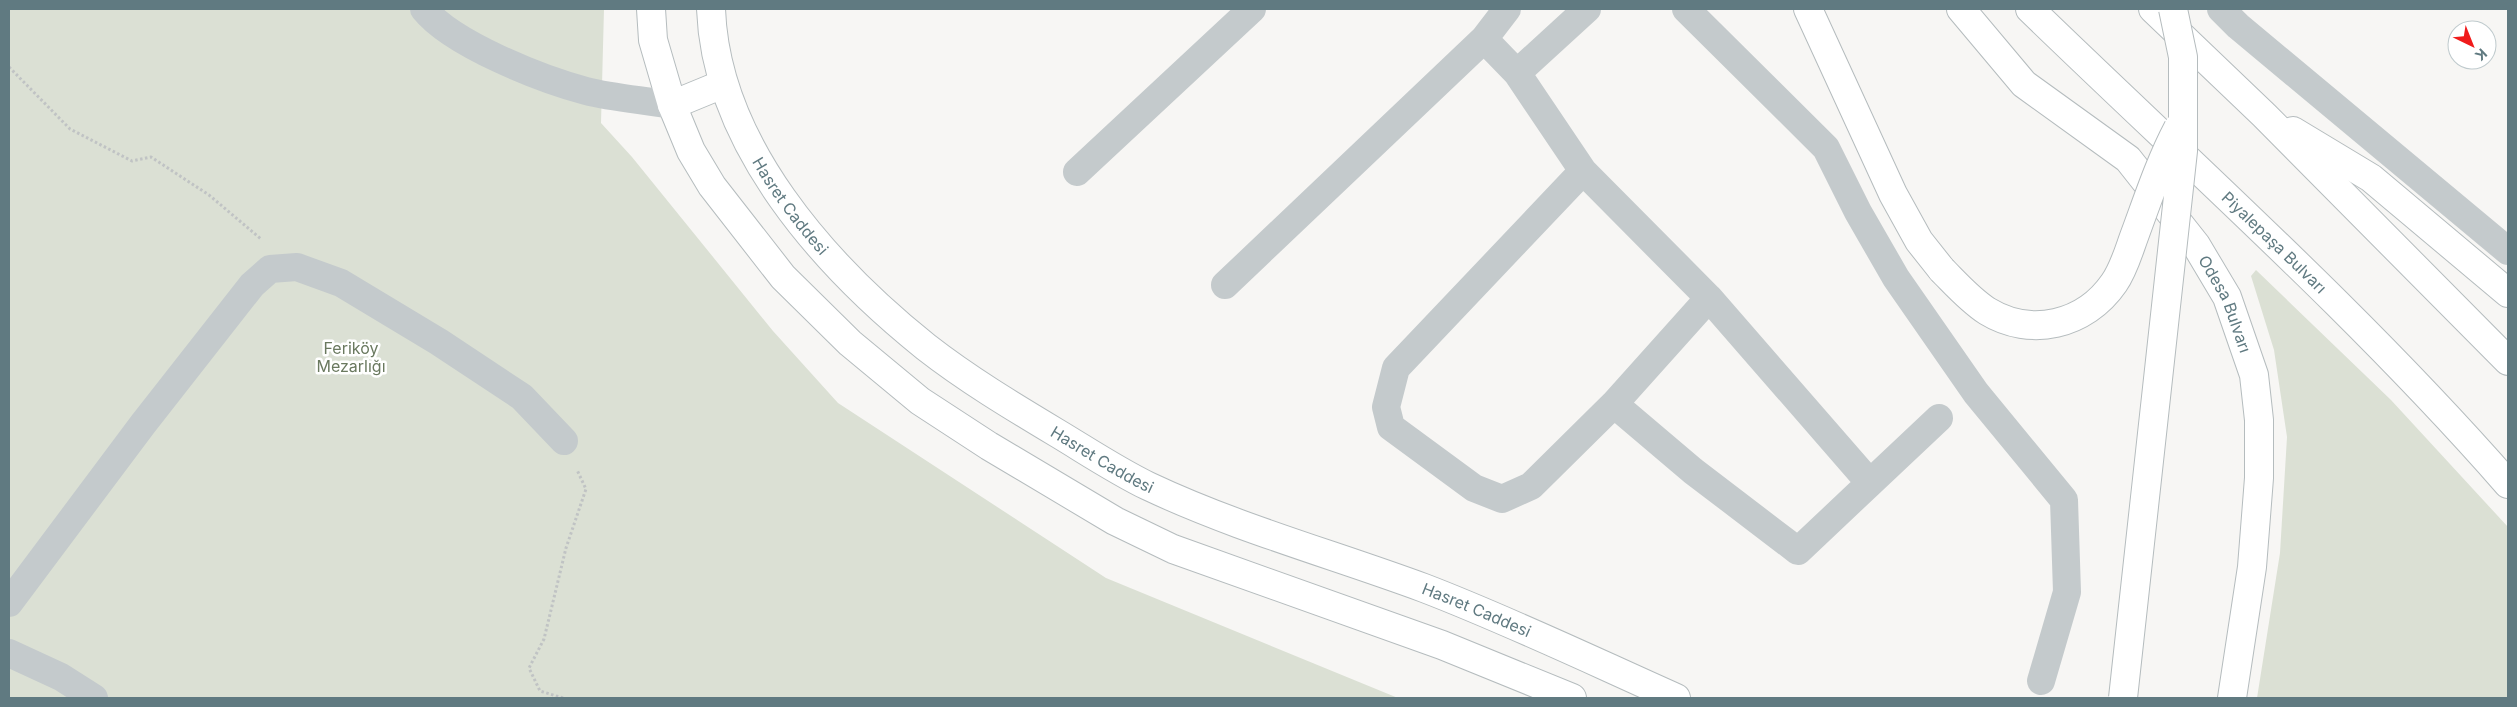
<svg xmlns="http://www.w3.org/2000/svg" width="2517" height="707" viewBox="0 0 2517 707" font-family="Inter,sans-serif">
<style>
.green{fill:#dbe0d4}
.lines{fill:none;stroke-linecap:round;stroke-linejoin:round}
.major-casing{stroke:#b5bcbe;stroke-width:30}
.path{stroke:#c0c3c4;stroke-width:3;stroke-dasharray:2.5 2.5;stroke-linecap:butt}
.minor{stroke:#c4cacc;stroke-width:28}
.major{stroke:#fff;stroke-width:28}
.major-bridge-casing{stroke:#b5bcbe;stroke-width:30;stroke-linecap:butt}
.major-bridge{stroke:#fff;stroke-width:28}
.labels{text-anchor:middle;dominant-baseline:central;stroke-width:5;stroke-linejoin:round;paint-order:stroke}
.street-label{font-size:16px;fill:#607a81;stroke:#fff}
.park-label{font-size:16px;fill:#6a795f;stroke:#fff}
</style>
<rect width="100%" height="100%" fill="#f7f6f4"/>
<path class="green" d="M9 9H604L601 123 632 157 773 331 838 403 1106 578 1398 698H9Z
M2256 270 2391 400 2508 527V698H2257L2280 553 2287 437 2274 350 2251 276Z"/>
<g class="lines">
<defs>
<g id="major">
<path d="M651 9 653 40 672 105 691 151 712 186 783 277 850 343 920 401 989 446 1115 521 1173 549 1442 645 1572 698"/>
<path id="s1" d="M711 9C716 145 825 266 926 347 967 379 1012 406 1057 433 1087 451 1117 471 1148 486 1237 528 1332 554 1424 588 1510 621 1593 661 1676 698"/>
<path d="M1808 9 1893 194 1919 241 1942 270"/>
<path id="s2" d="M1961 9 2024 84 2128 159 2196 245 2227 297 2254 375 2259 420V478L2252 567 2232 698"/>
<path id="s3" d="M2030 9C2191 165 2360 315 2508 484"/>
<path d="M2153 9 2264 115 2508 361"/>
<path d="M672 105 723 84"/>
<path d="M2293 131 2371 178 2508 293"/>
</g>
</defs>
<use href="#major" class="major-casing"/>
<path class="path" d="M9 67 70 129 132 161 151 157 209 195 261 239
M563 698 540 691 529 668 544 639 566 548 586 489 577 470"/>
<path class="minor" d="M424 9C452 44 541 79 586 91 613 98 644 100 672 105
M1587 9 1517 73 1583 171 1709 298 1870 483 1798 551 1693 471 1614 404
M1686 9 1826 148 1858 212 1896 278 1976 393 2064 500 2067 592 2041 681
M2221 9 2238 26 2508 251
M1484 39 1517 73
M1583 171 1396 368 1386 407 1391 427 1474 488 1502 499 1531 486 1614 404 1709 298
M1077 172 1252 9
M1225 285 1484 39 1507 9
M1870 483 1939 418
M9 603 143 424 252 285 270 269 297 267 341 283 439 342 522 397 564 441
M9 653 61 677 94 698"/>
<use href="#major" class="major"/>
<defs>
<path id="major-bridge" d="M1942 270C1956 284 1970 300 1987 311 2031 338 2085 325 2114 283 2124 269 2129 250 2135 234 2148 199 2160 162 2178 128
M2123 698 2183 151V57L2173 9"/>
</defs>
<use href="#major-bridge" class="major-bridge-casing"/>
<use href="#major-bridge" class="major-bridge"/>
</g>
<g class="labels">
<g class="street-label">
<text stroke="none"><textPath href="#s1" startOffset="216">Hasret Caddesi</textPath></text>
<text stroke="none"><textPath href="#s3" startOffset="338">Piyalepaşa Bulvarı</textPath></text>
<text stroke="none"><textPath href="#s2" startOffset="402">Odesa Bulvarı</textPath></text>
<text stroke="none"><textPath href="#s1" startOffset="622">Hasret Caddesi</textPath></text>
<text stroke="none"><textPath href="#s1" startOffset="1026">Hasret Caddesi</textPath></text>
</g>
<g class="park-label">
<text x="351" y="348">Feriköy<tspan x="351" dy="18">Mezarlığı</tspan></text>
</g>
</g>
<rect width="2517" height="707" fill="none" stroke="#607a81" stroke-width="20"/>
<g transform="translate(2472 45) rotate(137)"><circle r="24" fill="#ffffff" stroke="#bfcacd"/>
<path d="M0-4L9 19L0 12L-9 19Z" fill="#f01b1b"/>
<text y="-8" font-size="14" font-weight="bold" text-anchor="middle" fill="#607a81">K</text>
</g>
</svg>
